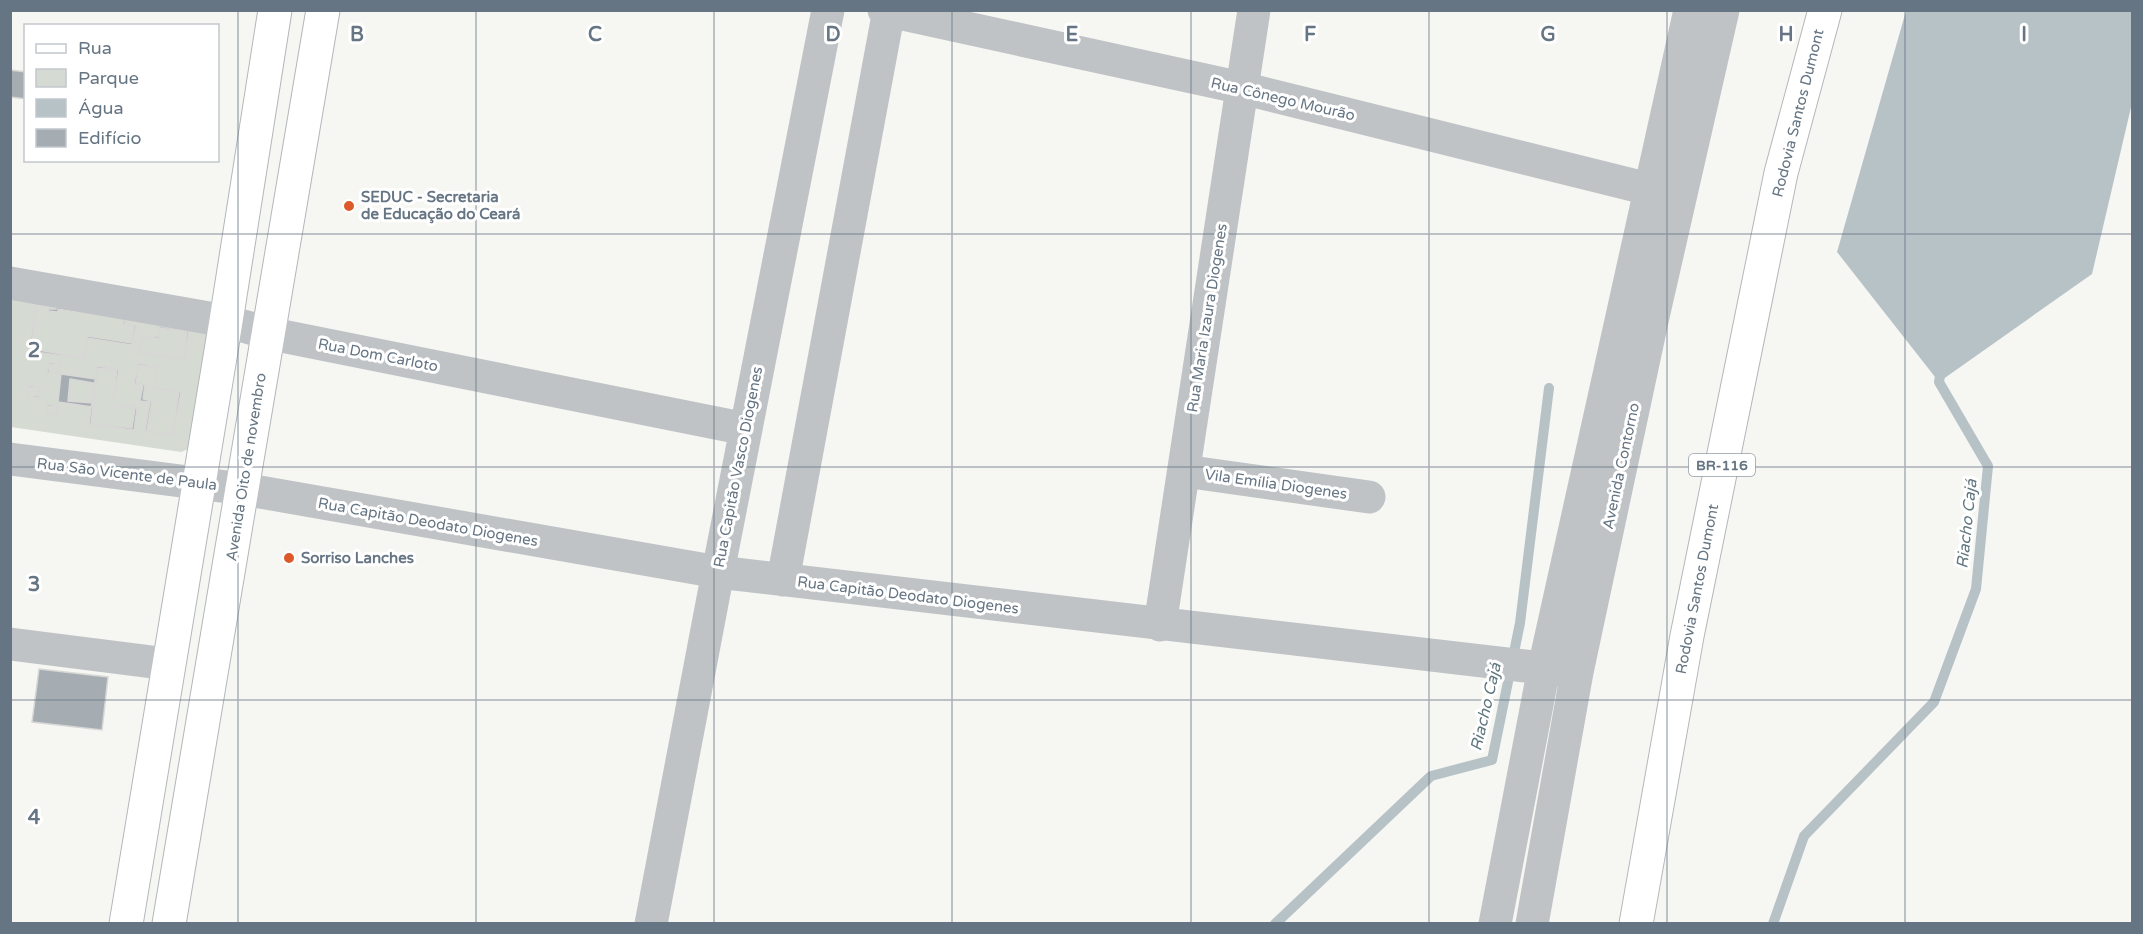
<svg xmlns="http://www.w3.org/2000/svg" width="2143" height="934" viewBox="0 0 2143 934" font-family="'Varela Round',sans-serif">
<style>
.green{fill:#d5dbd2}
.water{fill:#b7c2c7}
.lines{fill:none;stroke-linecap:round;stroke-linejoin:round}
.stream{stroke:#b7c2c7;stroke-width:10}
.building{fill:#a5adb3;stroke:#d7d7d5;stroke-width:1.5;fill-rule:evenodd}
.major-casing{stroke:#b2b7ba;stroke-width:35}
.highway-casing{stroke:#b4b7ba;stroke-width:35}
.minor{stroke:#bfc3c6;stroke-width:33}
.major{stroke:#fff;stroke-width:33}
.highway{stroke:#fff;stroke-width:33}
.grid{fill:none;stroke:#667583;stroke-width:1.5;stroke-opacity:0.55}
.poi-dot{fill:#de592a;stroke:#fff;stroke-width:2}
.labels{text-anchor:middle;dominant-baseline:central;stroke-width:6;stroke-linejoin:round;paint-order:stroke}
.shield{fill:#fff;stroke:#949ea8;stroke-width:1.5}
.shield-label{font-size:14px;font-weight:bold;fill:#667583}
.street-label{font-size:15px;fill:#667583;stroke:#fff}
.poi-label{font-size:15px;font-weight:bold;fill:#667583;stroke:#fff;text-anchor:start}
.water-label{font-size:16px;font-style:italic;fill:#61777f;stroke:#fff}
.grid-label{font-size:20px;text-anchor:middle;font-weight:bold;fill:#667583;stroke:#fff;stroke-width:6;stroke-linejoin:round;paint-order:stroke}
</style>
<rect width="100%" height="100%" fill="#f6f6f2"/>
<path class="green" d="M10 285 204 319 213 337 196 446 181 452 11 427Z"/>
<path class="water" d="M1906 11H2132V103L2092 274 1939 382 1837 252Z"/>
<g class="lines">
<path class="stream" d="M1275 924 1431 776 1492 760 1520 623 1549 388
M1773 924 1804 836 1934 702 1976 589 1988 466 1939 382 1941 370"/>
</g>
<path class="building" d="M10 70 26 72V99L10 97Z
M36 303 50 306V309H56V306L126 317 125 323 136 325 132 345 88 338 85 359 29 351ZM37 305 49 307 48 311 58 312V309L124 319 123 324 134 326 131 343 87 336 84 358 31 349Z
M159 326 189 331 184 360 139 353 142 335 158 337ZM160 328 187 332 183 359 140 352 143 336 159 339Z
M49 362 60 363 59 374 47 373ZM50 364H59L58 373 49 372Z
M138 363 158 367 154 387 181 392 173 436 145 431 150 402 140 401 143 385 134 384ZM139 365 157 368 153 388 179 392 172 435 147 430 152 401 143 399 145 384 136 383Z
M97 366 119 369 113 405 137 408 134 430 89 424ZM98 368 117 370 112 406 135 409 132 428 91 423Z
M61 374 96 379 93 407 58 402Z
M70 379 94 383 92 403 68 401Z
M29 385 40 387 39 398 28 397ZM30 387 39 388 38 396H29Z
M47 404 58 405 57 416 46 415ZM47 406H57L56 415 47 414Z
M39 669 108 677 102 730 32 722Z"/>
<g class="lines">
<defs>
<path id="major" d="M126 924 226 321 275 10
M169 924C221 619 270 315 323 10"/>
<path id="highway" d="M1636 924 1687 636 1781 173 1825 10"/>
</defs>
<use href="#major" class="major-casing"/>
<use href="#highway" class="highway-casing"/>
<path class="minor" d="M884 10 1242 88 1669 194
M10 283 226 321 267 333 746 429
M10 459 243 489 718 572 1577 672
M1184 471 1369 497
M783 580 889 10
M1160 625 1254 10
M10 644 168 664
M651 924 718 572 828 10
M1495 924 1544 668 1690 10
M1532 924 1577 672 1652 321 1723 10"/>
<use href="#major" class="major"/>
<use href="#highway" class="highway"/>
</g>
<path class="grid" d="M238 10V924M476 10V924M714 10V924M952 10V924M1191 10V924M1429 10V924M1667 10V924M1905 10V924M10 234H2132M10 467H2132M10 700H2132"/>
<g class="poi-dot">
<circle cx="349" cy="206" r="6"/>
<circle cx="289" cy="558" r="6"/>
</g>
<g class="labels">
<rect class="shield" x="1689" y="454" width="66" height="22" rx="4.5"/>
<g class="shield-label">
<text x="1722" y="465">BR-116</text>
</g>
<g class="street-label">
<text transform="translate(1283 99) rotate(13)">Rua Cônego Mourão</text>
<text transform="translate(1798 113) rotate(-76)">Rodovia Santos Dumont</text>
<text transform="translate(1207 318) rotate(-81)">Rua Maria Izaura Diogenes</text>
<text transform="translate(378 355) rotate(11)">Rua Dom Carloto</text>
<text transform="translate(1621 466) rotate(-78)">Avenida Contorno</text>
<text transform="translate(246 467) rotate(-81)">Avenida Oito de novembro</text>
<text transform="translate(738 467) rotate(-79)">Rua Capitão Vasco Diogenes</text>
<text transform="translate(127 474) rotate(7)">Rua São Vicente de Paula</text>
<text transform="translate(1276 484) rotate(8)">Vila Emília Diogenes</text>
<text transform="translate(428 522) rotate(10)">Rua Capitão Deodato Diogenes</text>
<text transform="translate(1697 589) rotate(-79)">Rodovia Santos Dumont</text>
<text transform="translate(908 595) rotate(7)">Rua Capitão Deodato Diogenes</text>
</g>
<g class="poi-label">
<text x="361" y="197">SEDUC - Secretaria<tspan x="361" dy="17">de Educação do Ceará</tspan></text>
<text x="301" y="558">Sorriso Lanches</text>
</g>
<g class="water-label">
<text transform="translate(1967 524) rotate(-84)">Riacho Cajá</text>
<text transform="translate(1486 707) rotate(-77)">Riacho Cajá</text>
</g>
</g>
<g class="grid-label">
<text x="357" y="41">B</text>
<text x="595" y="41">C</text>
<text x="833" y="41">D</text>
<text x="1072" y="41">E</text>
<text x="1310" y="41">F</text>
<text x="1548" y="41">G</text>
<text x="1786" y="41">H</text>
<text x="2024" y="41">I</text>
<text x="34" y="357">2</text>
<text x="34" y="591">3</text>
<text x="34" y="824">4</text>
</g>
<rect width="2143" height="934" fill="none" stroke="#667583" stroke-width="24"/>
<rect x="24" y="24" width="195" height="138" fill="#ffffff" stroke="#c2c8cd" stroke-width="1.5"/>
<rect x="36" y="44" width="30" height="9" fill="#ffffff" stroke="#c2c8cd" stroke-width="1.5"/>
<text x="78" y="54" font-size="18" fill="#667583">Rua</text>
<rect x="36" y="69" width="30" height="18" fill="#d5dbd2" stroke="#c2c8cd" stroke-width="1.5"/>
<text x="78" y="84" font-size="18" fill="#667583">Parque</text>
<rect x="36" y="99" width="30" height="18" fill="#b7c2c7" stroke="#c2c8cd" stroke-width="1.5"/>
<text x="78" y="114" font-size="18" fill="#667583">Água</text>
<rect x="36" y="129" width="30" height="18" fill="#a5adb3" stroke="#c2c8cd" stroke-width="1.5"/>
<text x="78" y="144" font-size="18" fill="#667583">Edifício</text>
</svg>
